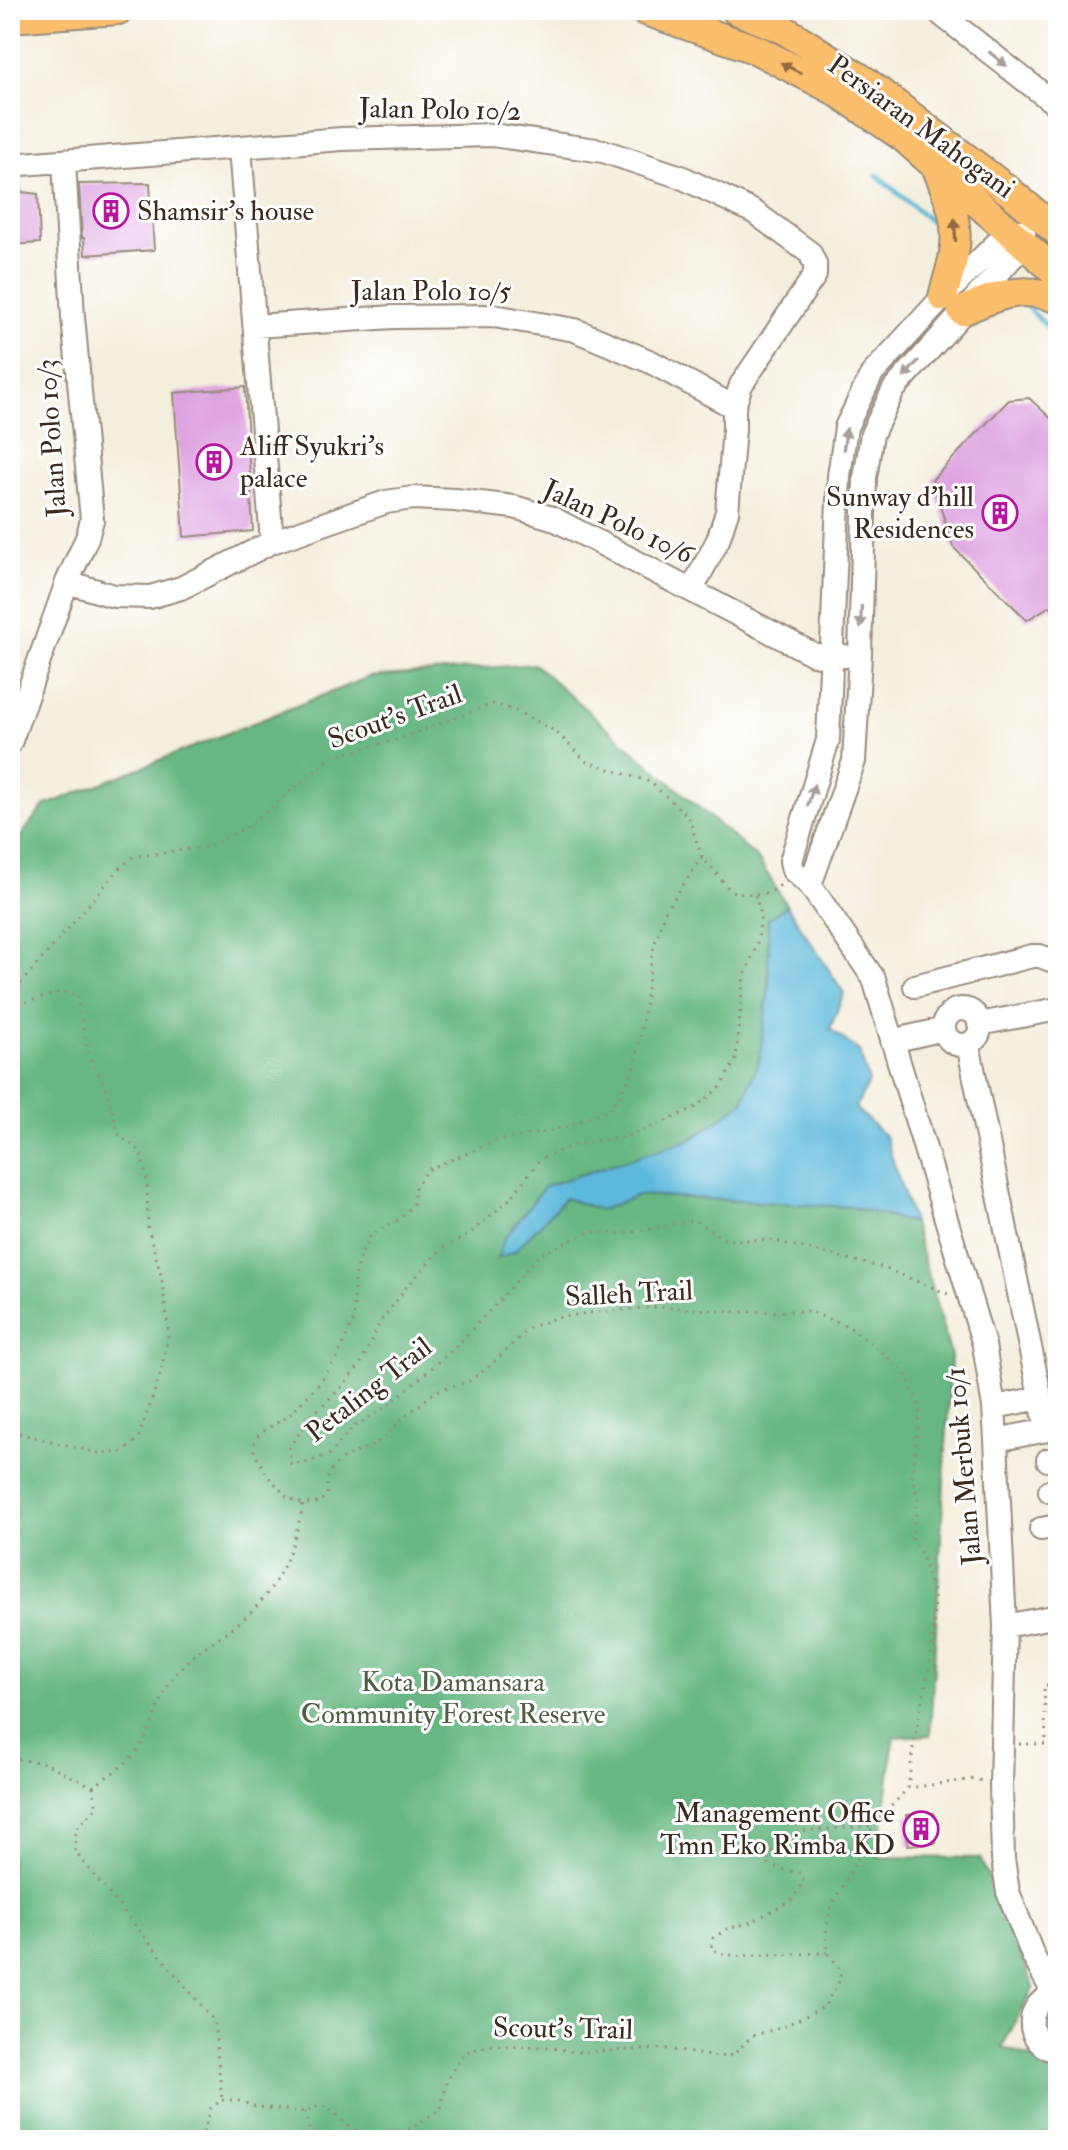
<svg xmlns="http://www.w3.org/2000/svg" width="1068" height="2150" viewBox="0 0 1068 2150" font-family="'IM FELL Double Pica',serif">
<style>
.forest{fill:#68b782;stroke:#527050;stroke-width:2}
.water{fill:#5db9db;stroke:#4c727c;stroke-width:2}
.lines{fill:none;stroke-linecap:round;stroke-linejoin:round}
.stream{stroke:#5db9db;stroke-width:5}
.building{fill:#dea2e1}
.minor-casing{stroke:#988c7d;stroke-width:26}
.major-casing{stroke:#988c7d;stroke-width:32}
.path{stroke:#988c7d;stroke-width:3;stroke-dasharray:2 6;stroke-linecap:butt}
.minor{stroke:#fff;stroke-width:22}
.major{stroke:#fabe6d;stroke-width:28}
.oneway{fill:#a79f9a}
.oneway2{fill:#916d42}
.labels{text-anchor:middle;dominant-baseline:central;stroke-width:6;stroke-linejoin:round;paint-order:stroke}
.street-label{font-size:28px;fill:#3b2a1e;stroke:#fff}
.poi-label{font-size:28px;fill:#3b2a1e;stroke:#fff;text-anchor:start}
.park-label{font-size:28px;fill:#505e43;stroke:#fff}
</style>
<rect width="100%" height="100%" fill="#fff"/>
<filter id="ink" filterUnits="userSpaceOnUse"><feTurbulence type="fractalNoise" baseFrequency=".0125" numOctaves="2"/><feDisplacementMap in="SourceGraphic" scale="16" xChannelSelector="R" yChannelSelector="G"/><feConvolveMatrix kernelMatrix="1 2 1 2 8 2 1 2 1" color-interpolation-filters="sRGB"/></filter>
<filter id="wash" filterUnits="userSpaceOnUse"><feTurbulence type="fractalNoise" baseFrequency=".006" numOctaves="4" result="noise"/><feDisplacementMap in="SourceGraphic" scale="32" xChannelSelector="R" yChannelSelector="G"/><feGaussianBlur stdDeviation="1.8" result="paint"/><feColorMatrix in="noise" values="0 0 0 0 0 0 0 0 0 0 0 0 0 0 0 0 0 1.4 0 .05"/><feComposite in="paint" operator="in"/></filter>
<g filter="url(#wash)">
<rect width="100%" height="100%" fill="#f4eedc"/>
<path class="forest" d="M534 664 758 859 787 906 768 919 769 987 759 1061 742 1103 692 1139 545 1186 497 1258 515 1251 565 1198 601 1210 638 1195 852 1207 913 1223 951 1356 930 1735 894 1737 879 1857 980 1858 1034 1987 1002 2047 1058 2067V2140H10V850L44 806 369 677Z"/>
<path class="water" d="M787 906 844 993 830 1029 859 1051 869 1082 855 1108 885 1136 913 1223 852 1207 638 1195 601 1210 565 1198 515 1251 497 1259 504 1239 545 1186 692 1139 742 1103 759 1061 769 987 768 919Z"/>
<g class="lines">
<path class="stream" d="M877 175 930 221
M1027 307 1058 337"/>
</g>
<g id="blocks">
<path class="building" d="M20 178 22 192 38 194 40 243 10 245V179Z
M150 183 154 250 85 255 84 238H82L79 184Z
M245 387 253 531 184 537 174 393Z
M1029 398 1058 425V615L1050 606 1027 620 953 547 932 480 1009 400Z
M934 1813 936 1843 908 1845 906 1815Z"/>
</g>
</g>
<g filter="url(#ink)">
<use href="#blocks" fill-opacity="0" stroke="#988c7d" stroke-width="2"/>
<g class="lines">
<defs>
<path id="minor" d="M939 10 942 15 1058 106
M240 148 272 542
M10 165 342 139 492 135 603 151 681 177 754 212 810 253 815 264V275L741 385 734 407V429L727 512 718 540 692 589
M255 326 394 317 494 316 575 330 651 362 734 407
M67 582 114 596 150 597 181 588 272 542 386 502 413 498 455 500 514 507 552 518 813 654 831 657 845 656
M10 743 67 582 87 538 92 520 73 317 64 162
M810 885 854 761 860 655 865 478 872 434 894 389 1024 244V231H1009L943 297 872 374 846 427 839 476 828 740 791 861 793 870 810 885 874 979 984 1345 994 1407 996 1440 1005 1626 1001 1785 1003 1859 1008 1892 1033 1956 1054 1994
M915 986 1032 956H1040L1058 963
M944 1027a18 18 0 1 1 36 0a18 18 0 1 1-36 0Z
M979 1024 1058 1009
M892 1041 944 1029
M968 1044 1047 1430
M994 1407 1041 1398
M996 1440 1058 1428
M1048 1460 1058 1458
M1050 1491 1058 1489
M1041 1529 1058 1526
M1005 1626 1058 1616
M1058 1994C1023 2000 1023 2046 1058 2051"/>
<path id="major" d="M643 10 757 50 834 90 903 137 1058 274
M736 10 783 29 865 81 1009 191 1058 232
M10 18 118 10
M938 171C949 198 960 223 954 253 952 268 946 283 943 297
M962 311C995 296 1023 284 1058 299"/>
</defs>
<use href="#minor" class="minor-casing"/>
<use href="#major" class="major-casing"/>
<path class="path" d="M1053 10 1058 14
M702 857 664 913 653 950 640 1037 634 1070 612 1108 565 1127 532 1135 499 1140 427 1170 415 1188 413 1205 401 1218 371 1235 358 1262 354 1282V1319L337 1358 320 1382 289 1416 266 1429 255 1439 254 1452 268 1476 287 1497 303 1504 319 1503 327 1494V1478L333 1467 346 1456 372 1446 389 1434 400 1421 436 1391 469 1381 490 1366 529 1328 555 1318 597 1312 659 1307 741 1312 807 1311 848 1326 882 1352 906 1375 920 1408 912 1475 918 1499 912 1538 922 1556 934 1596 932 1653 913 1748 908 1788
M755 895 761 915 757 944 743 981 736 1059 721 1087 692 1110 631 1135 574 1145 540 1159 511 1198 468 1235 441 1249 406 1288 380 1322 360 1365 341 1388 311 1416 289 1448 291 1464 305 1463 330 1454 352 1428 385 1408 450 1352 498 1302 539 1255 588 1232 624 1234 694 1220 726 1240H771L884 1268 948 1294
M10 996 120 868 133 857 210 846 247 827 332 757 399 739 492 704 512 709 555 731 587 762 650 782 688 816 702 857 731 891C747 894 769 898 781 884
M10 1007 60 992 78 995 79 1013 91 1060 105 1086 119 1135 141 1152 147 1181 148 1228 161 1275 169 1333 159 1379 138 1439 123 1452 98 1453 10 1431
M1019 1744H1046L1044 1685H1058
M10 1758 45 1763 93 1787 97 1807 76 1829 75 1852 214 2021 222 2100
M93 1787C107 1776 125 1766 136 1752 153 1729 159 1697 175 1675 191 1653 215 1641 236 1625 276 1595 294 1551 303 1504
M828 1953 737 1956 719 1953 711 1948 713 1938 727 1929 749 1923 792 1900 804 1881 800 1873 781 1869 766 1863 771 1852 799 1831 871 1826
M222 2100H236L257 2107 305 2112 316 2107 327 2106 350 2127 377 2138 410 2129 441 2109 447 2080 464 2053 490 2045 548 2047 574 2052 667 2049 716 2057 733 2055 752 2036 785 2026 824 2007 841 1978 838 1966 828 1953 826 1934 831 1907 860 1855 873 1826 908 1788 975 1779 982 1781
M305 2112 312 2140
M201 2140 211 2108 222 2100"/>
<use href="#minor" class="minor"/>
<use href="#major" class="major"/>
</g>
<defs><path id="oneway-solid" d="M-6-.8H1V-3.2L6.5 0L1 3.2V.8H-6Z" transform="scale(2)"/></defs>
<g class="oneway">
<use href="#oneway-solid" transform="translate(998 59) rotate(38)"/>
<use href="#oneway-solid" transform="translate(911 369) rotate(131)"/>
<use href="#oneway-solid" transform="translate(845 439) rotate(-81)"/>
<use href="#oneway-solid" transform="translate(861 617) rotate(92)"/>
<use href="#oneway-solid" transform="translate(811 795) rotate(-73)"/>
</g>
<g class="oneway2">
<use href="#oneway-solid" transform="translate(791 68) rotate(-152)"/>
<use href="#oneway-solid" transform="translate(955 230) rotate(-93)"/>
</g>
</g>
<defs>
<symbol id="building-ring" viewBox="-11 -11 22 22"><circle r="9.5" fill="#fff" stroke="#b5179e" stroke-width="1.5"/><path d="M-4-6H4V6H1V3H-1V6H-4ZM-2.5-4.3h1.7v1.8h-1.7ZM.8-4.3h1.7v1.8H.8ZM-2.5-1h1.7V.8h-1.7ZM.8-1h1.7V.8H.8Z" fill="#b5179e"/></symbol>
</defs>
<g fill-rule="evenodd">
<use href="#building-ring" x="91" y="191" width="40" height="40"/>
<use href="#building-ring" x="194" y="442" width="40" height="40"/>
<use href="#building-ring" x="980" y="493" width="40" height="40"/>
<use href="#building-ring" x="901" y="1809" width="40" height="40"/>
</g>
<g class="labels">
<g class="street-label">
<text transform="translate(440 110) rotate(1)">Jalan Polo 10/2</text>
<text transform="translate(921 127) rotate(36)">Persiaran Mahogani</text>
<text x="431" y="291">Jalan Polo 10/5</text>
<text transform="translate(52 438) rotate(-94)">Jalan Polo 10/3</text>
<text transform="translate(618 522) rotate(25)">Jalan Polo 10/6</text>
<text transform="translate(395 717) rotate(-20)">Scout's Trail</text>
<text transform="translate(629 1294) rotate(-3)">Salleh Trail</text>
<text transform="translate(369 1390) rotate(-38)">Petaling Trail</text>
<text transform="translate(964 1466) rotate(-95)">Jalan Merbuk 10/1</text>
<text transform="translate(563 2029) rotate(1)">Scout's Trail</text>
</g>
<g class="poi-label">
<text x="137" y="211">Shamsir's house</text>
<text x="240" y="446">Aliff Syukri's<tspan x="240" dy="32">palace</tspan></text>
<text x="974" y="497" text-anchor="end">Sunway d'hill<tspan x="974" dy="32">Residences</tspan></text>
<text x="895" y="1813" text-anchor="end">Management Office<tspan x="895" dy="32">Tmn Eko Rimba KD</tspan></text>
</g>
<g class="park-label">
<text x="453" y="1682">Kota Damansara<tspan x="453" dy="32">Community Forest Reserve</tspan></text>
</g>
</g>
<rect width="1068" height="2150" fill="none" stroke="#fff" stroke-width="40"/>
</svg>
